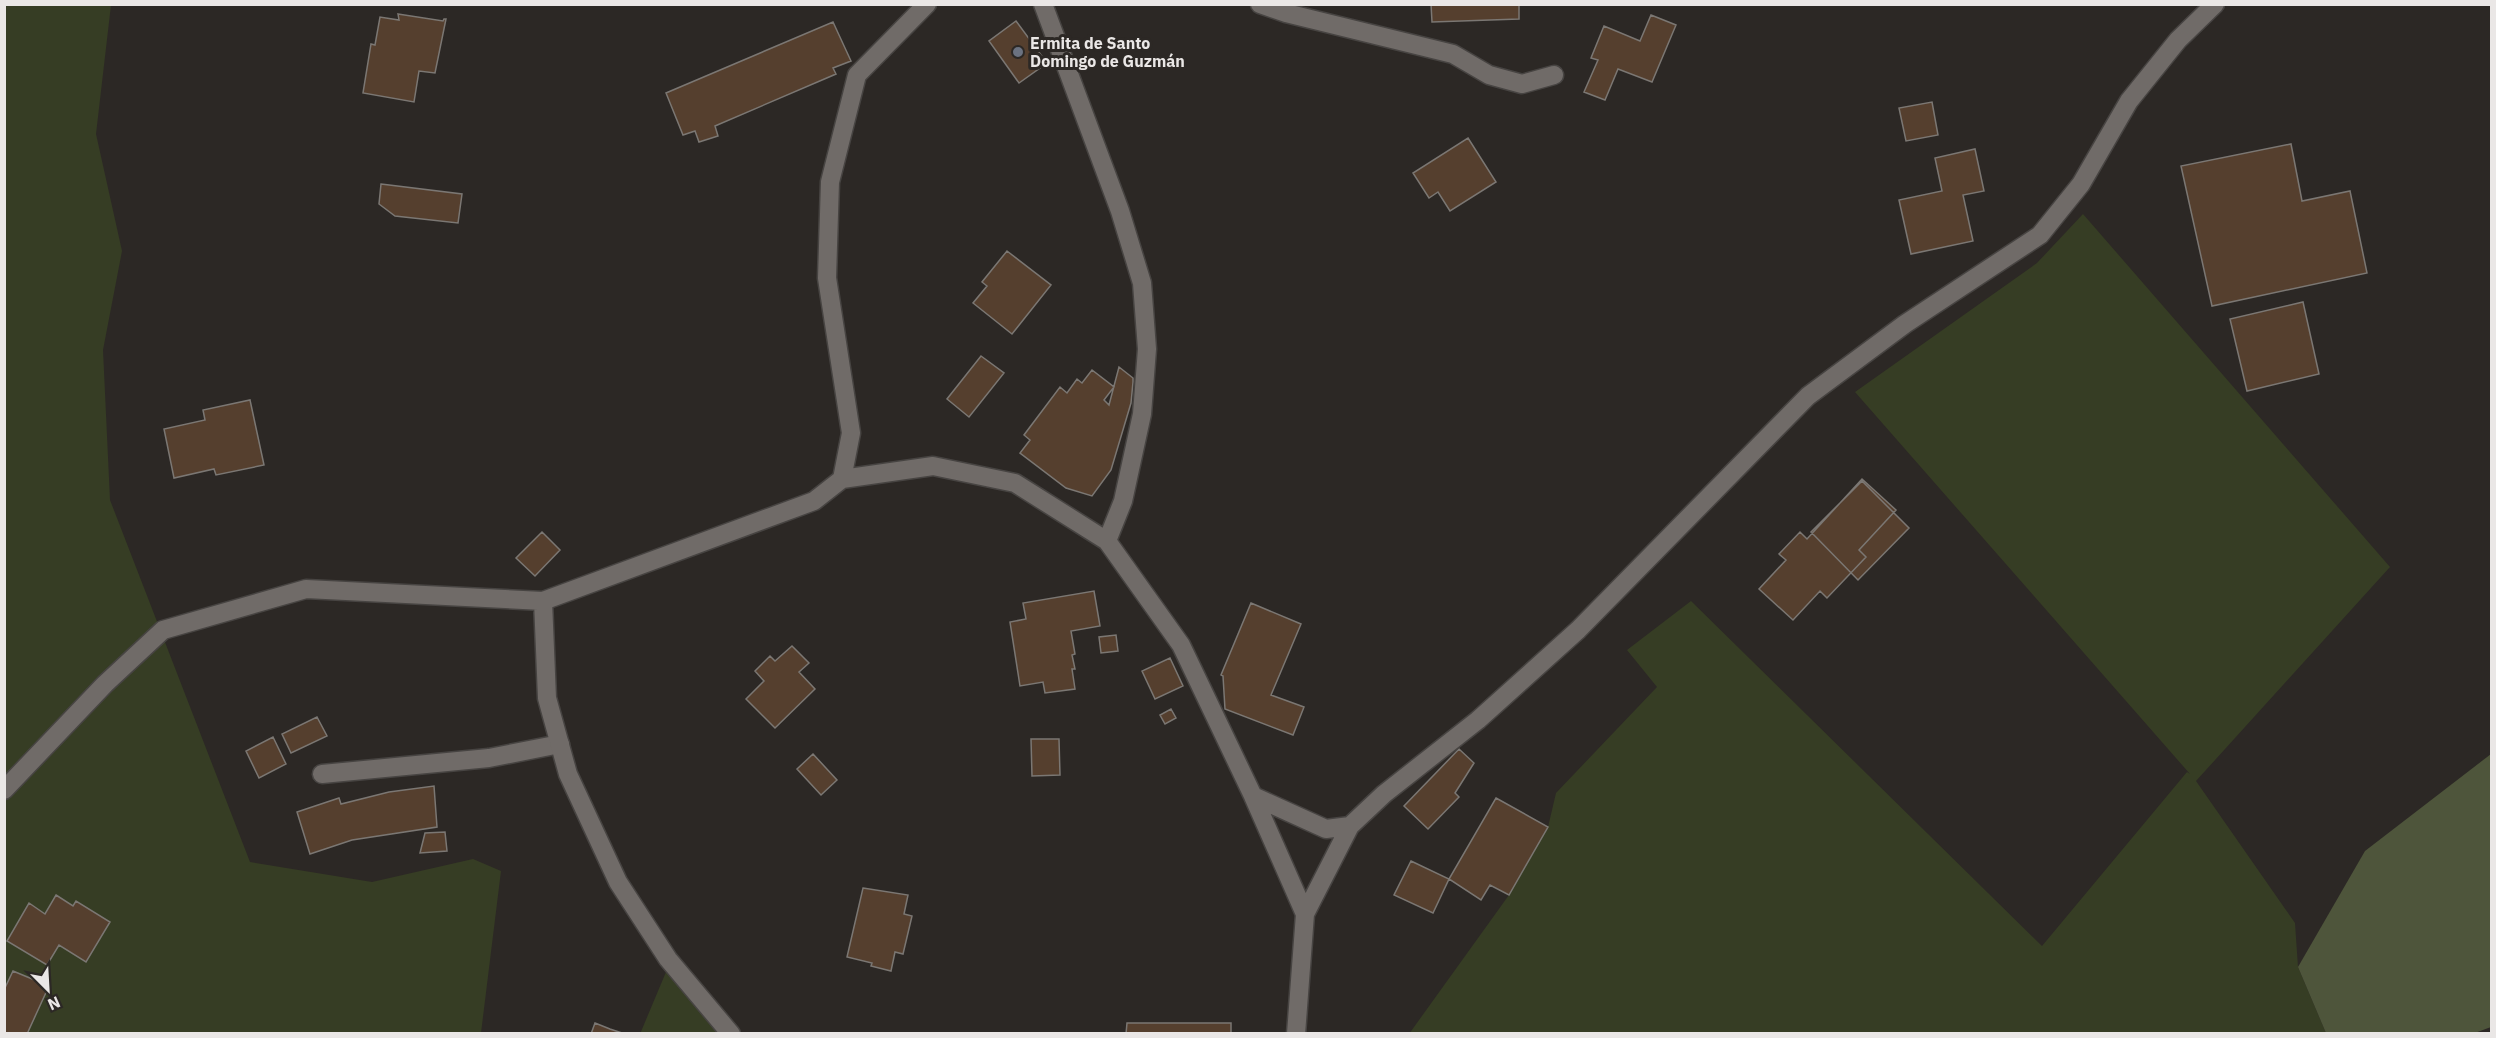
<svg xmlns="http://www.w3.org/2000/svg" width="2496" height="1038" viewBox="0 0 2496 1038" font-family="'IBM Plex Sans',sans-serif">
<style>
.green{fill:#363d24}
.forest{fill:#4e553b}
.building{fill:#553f2e;stroke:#7b7773;stroke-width:1.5}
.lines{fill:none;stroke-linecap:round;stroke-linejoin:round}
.lane-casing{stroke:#474442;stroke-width:21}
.street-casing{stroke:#474442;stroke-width:21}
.lane{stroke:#706b68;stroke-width:18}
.street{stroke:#706b68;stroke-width:18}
.worship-dot{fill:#6b7280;stroke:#2c2825;stroke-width:2}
.labels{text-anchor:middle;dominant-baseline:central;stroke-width:6;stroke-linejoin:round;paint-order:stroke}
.poi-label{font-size:16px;font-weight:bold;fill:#eae7e6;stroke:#2c2825;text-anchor:start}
</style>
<rect width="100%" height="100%" fill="#2c2825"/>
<path class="green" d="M5 5H111L96 134 122 251 103 350 110 500 250 862 372 882 473 859 501 871 481 1033 5 1034Z
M2083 214 2390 567 2196 781 2295 923 2298 967 2326 1033 1409 1034 1509 895 1548 827 1556 793 1657 687 1627 650 1691 601 2042 946 2187 772 2190 774 1855 392 2037 263Z
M666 972 719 1033 640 1034Z"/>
<path class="forest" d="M2491 754V1027L2472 1034 2326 1033 2298 967 2365 851Z"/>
<path class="building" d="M1431 4H1519V19L1432 22Z
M398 14 443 21 444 19H446L435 73 419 71 414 102 363 93 371 44 375 45 380 17 399 20Z
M1651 15 1676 25 1652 82 1618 69 1605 100 1584 92 1598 60 1591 58 1604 26 1640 41Z
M1016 21 1047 63 1019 83 989 41Z
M833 22 851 61 833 68 836 74 715 126 718 136 699 142 695 131 683 135 666 93Z
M1932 102 1938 135 1906 141 1899 108Z
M1468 138 1496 182 1450 211 1438 192 1429 198 1413 173Z
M2291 144 2302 201 2350 191 2367 273 2212 306 2181 166Z
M1975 149 1984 191 1963 195 1973 241 1911 254 1899 200 1942 191 1935 158Z
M381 184 462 194 458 223 395 216 379 204Z
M1007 251 1051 285 1012 334 973 303 987 286 982 282Z
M2303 302 2319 374 2247 391 2230 319Z
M981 356 1004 373 969 417 947 399Z
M1119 367 1133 378V382L1131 403 1111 470 1092 496 1066 488 1020 453 1030 440 1024 435 1060 387 1067 393 1077 379 1082 383 1092 370 1114 387 1104 400 1109 405Z
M250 400 264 465 216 475 214 469 174 478 164 429 205 420 203 410Z
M1862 479 1896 510 1859 550 1866 557 1827 598 1820 591 1793 620 1759 589 1786 560 1779 554 1800 532 1807 539Z
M1862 481 1909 528 1858 580 1811 532Z
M542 532 560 550 535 576 516 558Z
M1094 591 1100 626 1071 631 1075 654 1072 655 1075 669H1072L1075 689 1045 693 1043 682 1020 686 1010 622 1026 619 1023 603Z
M1251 603 1301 624 1271 695 1304 707 1293 735 1225 709 1223 676 1221 675Z
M1116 635 1118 651 1101 653 1099 637Z
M792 646 809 663 799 672 815 689 775 728 746 699 764 681 755 671 770 656 775 661Z
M1170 658 1183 686 1155 699 1142 671Z
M1171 709 1176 718 1165 724 1160 715Z
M317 717 327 736 291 753 282 734Z
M273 737 286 764 259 778 246 751Z
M1031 739H1059L1060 775 1032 776Z
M1459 749 1474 763 1455 793 1459 797 1428 829 1404 806Z
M813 754 837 780 821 795 797 769Z
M434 786 437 827 352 840 310 854 297 812 339 798 341 804 389 792Z
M1496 798 1548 827 1509 895 1490 885 1481 900 1449 879Z
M445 832 447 851 420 853 425 833Z
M1411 861 1449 879 1433 913 1394 895Z
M863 888 908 895 904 914 912 916 903 954 895 952 891 971 871 966 872 963 847 957Z
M56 895 73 906 76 901 110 922 86 962 59 945 47 965 7 941 29 903 45 914Z
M13 971 49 986 27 1034H4V990Z
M595 1023 610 1029 625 1034H591Z
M1127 1023H1231V1034H1126Z"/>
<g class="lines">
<defs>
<path id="lane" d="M1260 4 1286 13 1284 4
M1286 13 1453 54 1489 75 1522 84 1554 75
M322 774 489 758 560 744"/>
<path id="street" d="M1043 4 1120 211 1142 283 1147 349 1142 414 1123 501 1107 541
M842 479 933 466 1015 483 1107 541 1181 645 1253 796 1305 914
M543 601 547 698 568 774 618 882 668 959 731 1034
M4 790 105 684 163 630 306 589 543 601 814 501 842 479 851 433 827 278 830 182 857 75 927 4
M1253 796 1326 829 1350 826
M1296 1034 1305 914 1350 826 1384 794 1478 720 1578 630 1808 396 1905 324 2040 235 2081 184 2129 101 2178 40 2215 4"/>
</defs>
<use href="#lane" class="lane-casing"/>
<use href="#street" class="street-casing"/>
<use href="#lane" class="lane"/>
<use href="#street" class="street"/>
</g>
<circle class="worship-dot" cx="1018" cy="52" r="6"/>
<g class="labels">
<g class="poi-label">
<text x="1030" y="43">Ermita de Santo<tspan x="1030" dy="18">Domingo de Guzmán</tspan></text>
</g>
</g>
<rect width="2496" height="1038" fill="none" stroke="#eae7e6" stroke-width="12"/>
<g transform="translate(48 990) rotate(156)" stroke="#2c2825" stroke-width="4.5" paint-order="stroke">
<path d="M0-4.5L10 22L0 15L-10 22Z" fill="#eae7e6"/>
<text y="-9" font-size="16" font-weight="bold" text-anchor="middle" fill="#eae7e6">N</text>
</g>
</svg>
